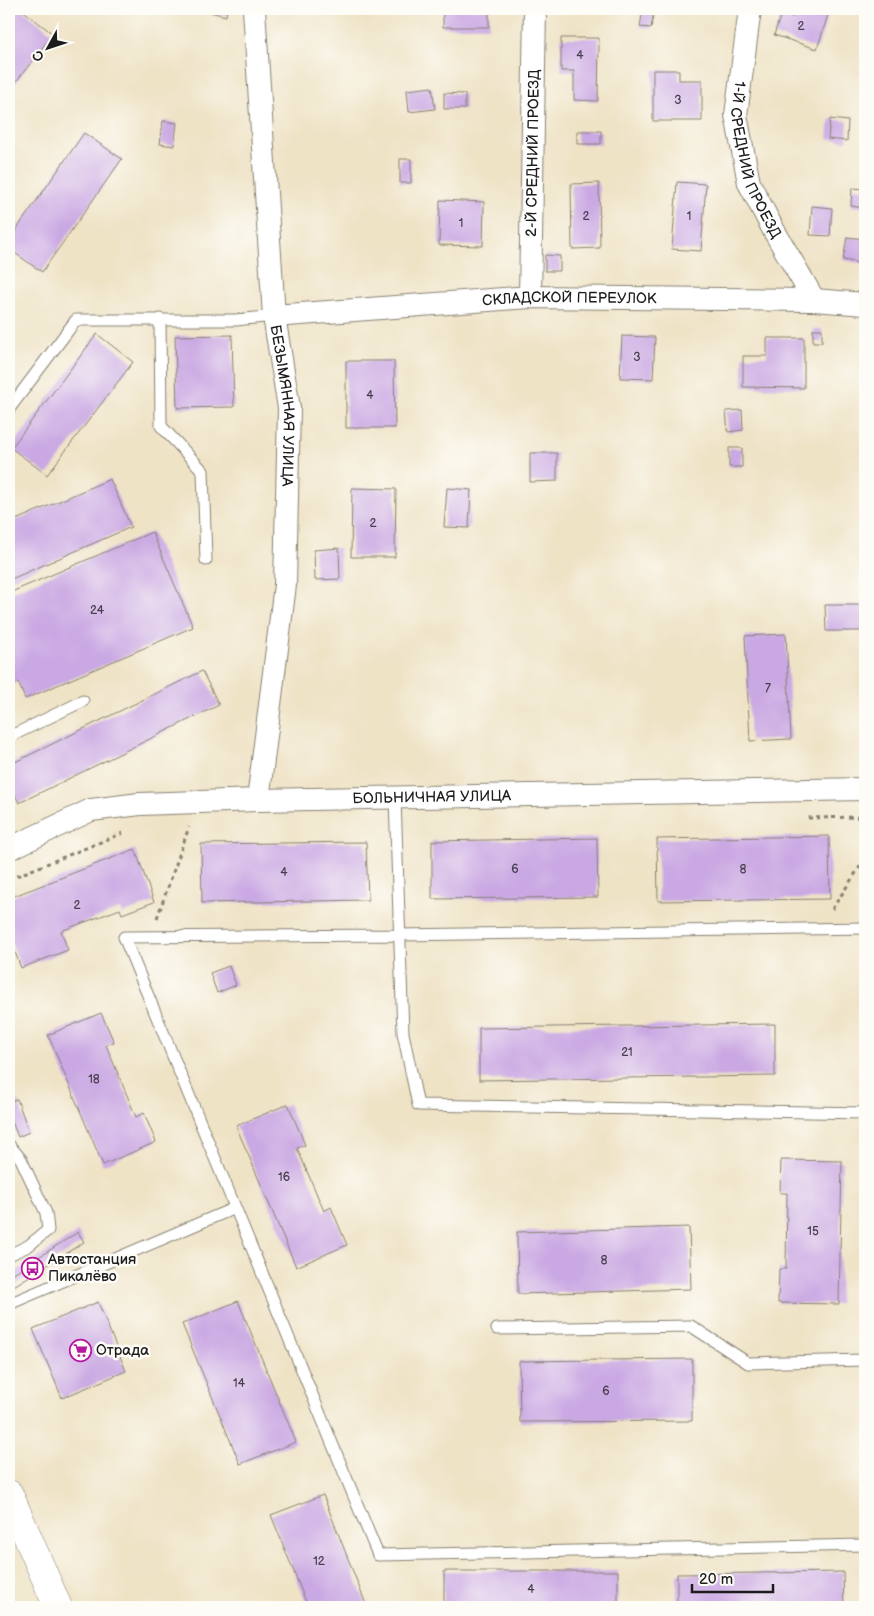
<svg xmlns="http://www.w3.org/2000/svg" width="874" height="1616" viewBox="0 0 874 1616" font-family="'Balsamiq Sans',sans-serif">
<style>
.building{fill:#caa8e3}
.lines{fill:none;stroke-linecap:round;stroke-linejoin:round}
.lane-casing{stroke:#868071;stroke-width:13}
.street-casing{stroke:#868071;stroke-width:24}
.secondary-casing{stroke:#868071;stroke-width:29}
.path{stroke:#868071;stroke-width:3;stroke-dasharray:4 4;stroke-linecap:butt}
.lane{stroke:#fff;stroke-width:11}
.street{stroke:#fff;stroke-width:22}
.secondary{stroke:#fff;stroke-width:28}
.labels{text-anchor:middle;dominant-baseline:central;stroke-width:5;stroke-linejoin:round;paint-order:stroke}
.number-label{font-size:12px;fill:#483f4e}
.street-label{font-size:15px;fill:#1c1c1c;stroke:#fdfcf7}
.poi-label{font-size:15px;fill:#1c1c1c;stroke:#fdfcf7;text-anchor:start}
</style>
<rect width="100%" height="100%" fill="#fdfcf7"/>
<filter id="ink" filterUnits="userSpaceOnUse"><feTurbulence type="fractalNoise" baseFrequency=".02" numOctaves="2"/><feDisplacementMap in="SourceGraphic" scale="10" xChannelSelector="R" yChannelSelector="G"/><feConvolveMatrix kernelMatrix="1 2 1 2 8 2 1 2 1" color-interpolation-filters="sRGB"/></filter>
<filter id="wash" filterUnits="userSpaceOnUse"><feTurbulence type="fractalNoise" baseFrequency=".0096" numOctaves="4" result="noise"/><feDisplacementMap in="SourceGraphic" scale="20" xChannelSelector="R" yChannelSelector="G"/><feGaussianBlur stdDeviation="1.12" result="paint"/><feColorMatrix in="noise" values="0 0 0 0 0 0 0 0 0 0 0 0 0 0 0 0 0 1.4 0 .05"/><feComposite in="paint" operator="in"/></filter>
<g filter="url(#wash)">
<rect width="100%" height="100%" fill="#efe3c6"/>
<g id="blocks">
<path class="building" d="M9 9H21L53 34 9 91Z
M211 9H227L226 16 210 12Z
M443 9H489V27H443Z
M643 9H654L651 28 640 27Z
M796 9H818L829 12 817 49 774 35 781 14 793 17Z
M561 38H599L598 101 574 100V71H561Z
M653 70H679V80H702V121H653Z
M432 87 435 109 409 112 407 90Z
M444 93 465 94V109H444Z
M830 119 848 121 847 141 828 139Z
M163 121 177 123 174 146 160 144Z
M577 131H601V144H577Z
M84 133 122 159 42 272 9 249V240Z
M400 159H411V183H400Z
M677 182 706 184 701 251 672 249Z
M599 183 600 248 572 249 571 184Z
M852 188 865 189V208L851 206Z
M440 200 484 202 483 246 439 245Z
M812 206 832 208 830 236 810 235Z
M847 237 865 239V264L843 260Z
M545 255 560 256V271H545Z
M813 329H822V342H813Z
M97 334 133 362 47 475 11 448Z
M232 335 234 407 177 408 175 336Z
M622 336 655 337 653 379 620 378Z
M767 338H804V388L743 387V356H767Z
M346 361H394L395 428H346Z
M742 410 743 430 728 432 726 411Z
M729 448H742V467H729Z
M530 453H557V481L530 482Z
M110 479 131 527 9 580V523Z
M352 488 396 489 395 557H351Z
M447 488 471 490 469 528 444 527Z
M152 532 193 627 25 699 18 682 9 686V593Z
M339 548 340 579 315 580 314 550Z
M825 605H865V631H826Z
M786 634 791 739 750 741 745 636Z
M202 671 219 705 19 803 9 782V765Z
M829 836 830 899 658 901 657 839Z
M597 838 598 897 432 899V841Z
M366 842 368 900 202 903 201 844Z
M135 849 154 902 122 914 120 909 61 931 68 950 21 968 9 936V898Z
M229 966 236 985 217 993 210 973Z
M101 1013 114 1042 106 1045 136 1117 144 1113 156 1142 103 1165 48 1035Z
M775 1024V1076L479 1080V1028Z
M17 1099 29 1132 18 1137 9 1114V1102Z
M288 1104 305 1145 297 1148 324 1211 331 1207 347 1245 296 1267 236 1126Z
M781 1160 842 1161 839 1304 778 1303 779 1269H786L787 1193H780Z
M689 1227 691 1289 518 1294 517 1232Z
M78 1232 84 1242 9 1289V1276Z
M238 1301 296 1442 240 1464 182 1324Z
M98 1302 126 1371 62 1398 33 1329Z
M692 1359V1421L520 1422 519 1361Z
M323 1495 367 1607H308L271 1515Z
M444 1571H618V1607H444Z
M843 1572 844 1607H677V1574Z"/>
</g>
</g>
<g filter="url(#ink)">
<use href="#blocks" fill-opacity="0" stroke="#868071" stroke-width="1"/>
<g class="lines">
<defs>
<path id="lane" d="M160 319 161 426 203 471 206 560
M9 409 76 320H236L274 316
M9 737 83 701
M395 798 403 1033 418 1105 865 1113
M865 928 399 935 124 937 378 1555 865 1545
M9 1145 21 1159 46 1213 48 1230 28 1246 9 1255
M9 1304 235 1208
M497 1329 691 1326 748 1363 865 1360"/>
<g id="street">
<path id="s1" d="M254 9 274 316 289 408 285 585 258 800"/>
<path id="s2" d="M750 9 736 115 749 183 773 229 814 300"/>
<path id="s3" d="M530 297 535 9"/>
<path id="s4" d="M274 316 530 297 814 300 865 304"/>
<path id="s5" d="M9 849 91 810 140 804 258 800 865 789"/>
</g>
<path id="secondary" d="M9 1494 58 1607"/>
</defs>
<use href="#lane" class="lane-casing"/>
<use href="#street" class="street-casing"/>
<use href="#secondary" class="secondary-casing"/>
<path class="path" d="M808 818 865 817
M9 879 123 833
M832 909 865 859
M157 918 189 827"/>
<use href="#lane" class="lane"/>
<use href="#street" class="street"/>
<use href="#secondary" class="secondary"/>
</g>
</g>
<defs>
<symbol id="bus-ring" viewBox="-11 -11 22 22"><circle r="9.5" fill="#fdfcf7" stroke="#b5179e" stroke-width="1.5"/><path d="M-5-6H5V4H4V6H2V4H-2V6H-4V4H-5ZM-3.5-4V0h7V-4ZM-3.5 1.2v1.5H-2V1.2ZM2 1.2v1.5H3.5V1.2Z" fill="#b5179e"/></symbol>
<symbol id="supermarket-ring" viewBox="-11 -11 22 22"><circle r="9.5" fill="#fdfcf7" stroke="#b5179e" stroke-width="1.5"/><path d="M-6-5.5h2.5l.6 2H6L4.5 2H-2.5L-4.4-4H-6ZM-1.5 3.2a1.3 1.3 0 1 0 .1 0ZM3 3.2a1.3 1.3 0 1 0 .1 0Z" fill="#b5179e"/></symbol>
</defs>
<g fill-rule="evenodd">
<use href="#bus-ring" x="20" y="1256" width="25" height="25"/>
<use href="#supermarket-ring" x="68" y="1338" width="25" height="25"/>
</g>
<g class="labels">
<g class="number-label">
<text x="801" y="26">2</text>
<text x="580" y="55">4</text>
<text x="678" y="100">3</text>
<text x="586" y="216">2</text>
<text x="689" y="216">1</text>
<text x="461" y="223">1</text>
<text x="637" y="357">3</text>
<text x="370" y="395">4</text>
<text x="373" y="523">2</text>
<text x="97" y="610">24</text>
<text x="768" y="688">7</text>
<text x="515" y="869">6</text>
<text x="743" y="869">8</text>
<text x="284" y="872">4</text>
<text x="77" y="905">2</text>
<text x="627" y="1052">21</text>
<text x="94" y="1079">18</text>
<text x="284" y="1177">16</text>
<text x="813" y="1231">15</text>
<text x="604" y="1260">8</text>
<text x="239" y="1383">14</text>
<text x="606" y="1391">6</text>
<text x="319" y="1561">12</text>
<text x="531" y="1589">4</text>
</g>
<g class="street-label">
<text stroke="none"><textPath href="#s3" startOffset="144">2-Й СРЕДНИЙ ПРОЕЗД</textPath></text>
<text stroke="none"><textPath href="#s2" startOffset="155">1-Й СРЕДНИЙ ПРОЕЗД</textPath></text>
<text stroke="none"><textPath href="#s4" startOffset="296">СКЛАДСКОЙ ПЕРЕУЛОК</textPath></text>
<text stroke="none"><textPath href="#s1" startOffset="398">БЕЗЫМЯННАЯ УЛИЦА</textPath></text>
<text stroke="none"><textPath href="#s5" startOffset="432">БОЛЬНИЧНАЯ УЛИЦА</textPath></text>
</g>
<g class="poi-label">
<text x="48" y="1259">Автостанция<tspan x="48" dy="17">Пикалёво</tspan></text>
<text x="96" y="1350">Отрада</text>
</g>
</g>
<rect width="874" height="1616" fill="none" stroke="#fdfcf7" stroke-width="30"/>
<g transform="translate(48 48) rotate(230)" stroke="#fdfcf7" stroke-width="4" paint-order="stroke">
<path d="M0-4L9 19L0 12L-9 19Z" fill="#1c1c1c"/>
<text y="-8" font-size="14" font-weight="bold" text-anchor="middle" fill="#1c1c1c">С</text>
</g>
<path d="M692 1584v8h81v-8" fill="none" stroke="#1c1c1c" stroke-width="2.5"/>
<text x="699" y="1584" font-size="15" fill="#1c1c1c" stroke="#fdfcf7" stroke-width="4" paint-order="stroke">20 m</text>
</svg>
